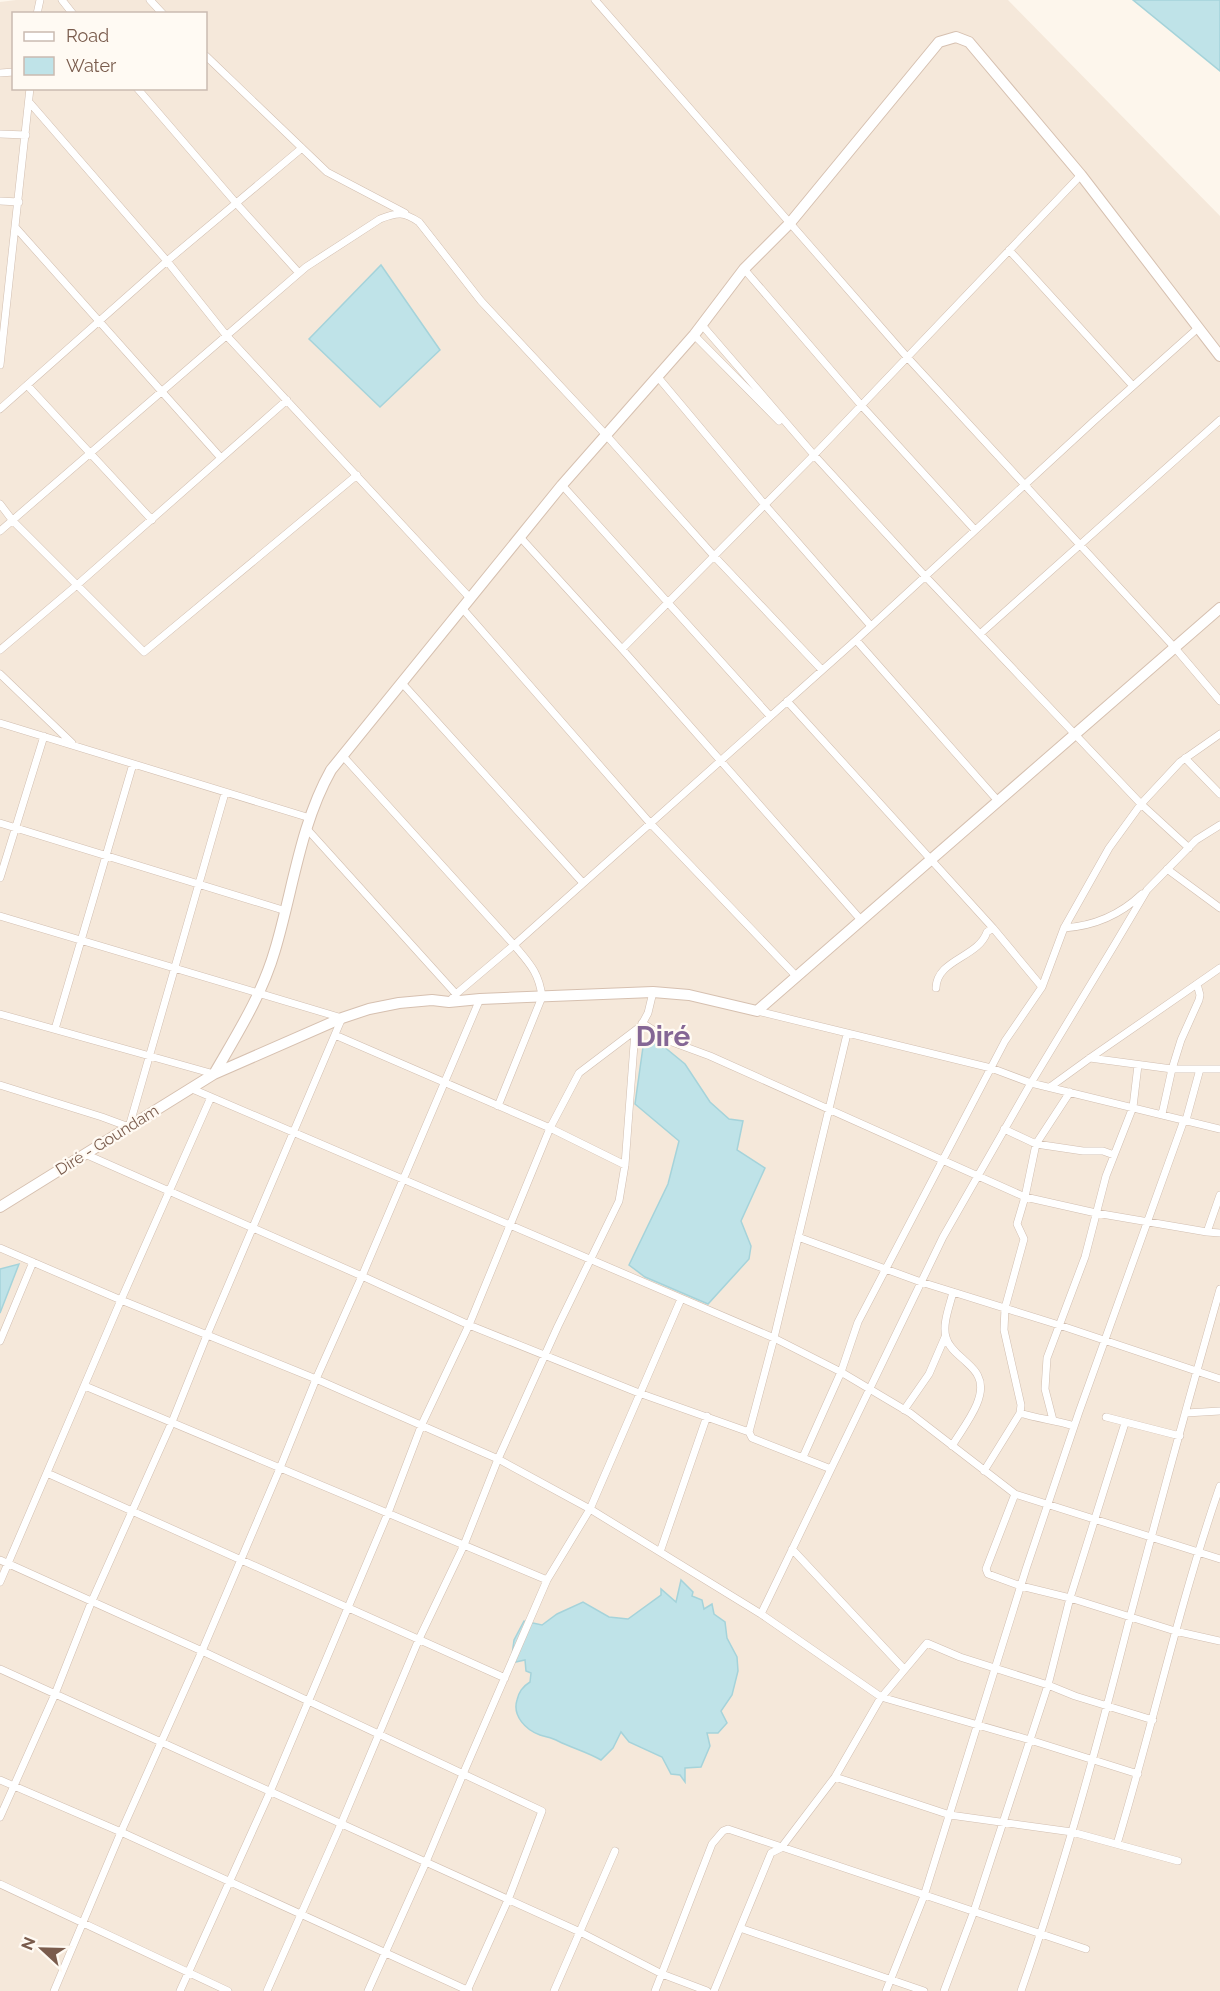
<svg xmlns="http://www.w3.org/2000/svg" width="1220" height="1991" viewBox="0 0 1220 1991" font-family="Raleway,sans-serif">
<style>
.residential{fill:#f5e8da;fill-rule:evenodd}
.water{fill:#bfe3e8;stroke:#a5d3da;stroke-width:1.5}
.lines{fill:none;stroke-linecap:round;stroke-linejoin:round}
.minor-casing{stroke:#d1beb0;stroke-width:8}
.secondary-casing{stroke:#d6c0b0;stroke-width:12}
.minor{stroke:#fff;stroke-width:7}
.secondary{stroke:#fff;stroke-width:10}
.labels{text-anchor:middle;dominant-baseline:central;stroke-width:4.5;stroke-linejoin:round;paint-order:stroke}
.street-label{font-size:16px;fill:#7a5c4d;stroke:#fffaf3}
.town-label{font-size:28px;font-weight:bold;fill:#846695;stroke:#fffaf3}
</style>
<rect width="100%" height="100%" fill="#fdf6ec"/>
<path class="residential" d="M16 0H1008L1220 216V1991H0V2ZM14 14H206V88H14Z"/>
<path class="water" d="M1133 0H1220V71Z
M381 265 440 350 380 407 309 339Z
M657 1041 685 1064 710 1102 729 1119 743 1121 737 1150 765 1168 741 1221 751 1246 749 1259 708 1304 645 1277 629 1265 668 1184 679 1141 635 1104 643 1047Z
M19 1264 0 1313V1269Z
M681 1580 693 1592 692 1596 702 1600 704 1609 712 1604 714 1614 725 1622 727 1638 737 1657 738 1671 732 1695 721 1711 727 1723 718 1733H707L710 1746 701 1767 685 1768V1782L680 1775 671 1774 662 1757 629 1742 621 1732 613 1748 601 1760C587 1752 572 1748 558 1741 553 1738 546 1737 540 1735 526 1730 512 1716 517 1700 519 1692 522 1687 530 1682L531 1673 526 1671 525 1660 511 1663 514 1640 524 1621 542 1625 557 1614 583 1602 609 1617 628 1619 661 1595V1589L676 1602Z"/>
<g class="lines">
<defs>
<path id="minor" d="M62 0 73 14
M150 0 163 14
M595 0 907 357 1175 648 1220 701
M37 14 40 0
M206 56 327 172 405 213
M0 73 14 72
M137 88 236 203 299 273
M30 103 167 261 226 335 470 598
M0 134 26 135
M0 201 19 202
M16 228 221 458
M1009 250 1133 386
M744 269 861 405 975 530
M702 325 814 455 925 576 1141 804 1189 848
M694 335 779 421
M0 365 30 88
M657 376 765 505 871 626
M27 385 152 520
M0 409 167 261 302 148
M562 485 770 716
M0 504 13 521 144 652 357 475
M0 531 306 267 380 219C398 212 404 212 419 222L481 301 606 435 714 556 822 670
M520 537 622 649 861 920
M462 608 650 823 797 977
M980 634 1220 420
M856 640 998 801
M622 649 814 455 1081 175
M0 650 77 585 287 400
M0 674 72 743
M401 682 583 883
M787 701 993 928 1042 987
M0 723 310 818
M342 755 514 945C529 963 539 972 542 997L498 1106
M1185 758 1220 794
M0 823 286 911
M307 829 456 994
M1167 869 1220 908
M0 878 44 736
M0 916 342 1018 207 1335 172 1422 91 1603 55 1694 0 1817
M1064 928C1094 926 1120 915 1142 894
M936 988C937 959 978 958 987 932L993 928
M449 1002 456 994 514 945 856 640 1095 420 1198 328
M757 1011 991 1068 1031 1083 1220 1129
M0 1014 214 1074
M642 1023 672 1042 710 1056 1025 1197 1096 1213 1207 1232 1220 1233
M55 1029 133 764
M335 1035 550 1128 625 1165
M1090 1058 1172 1069H1220
M0 1085 102 1117 129 1127 225 793
M1050 1087 1090 1058 1220 968
M190 1088 774 1338 841 1372 910 1413 1015 1494 1220 1559
M1162 1114 1172 1069 1181 1040 1199 1000 1200 995 1197 984
M1186 1120 1200 1069
M1004 1129 1036 1144 1083 1151H1103L1114 1155
M85 1154 362 1276 469 1325 639 1393 749 1432
M1207 1232 1220 1195
M798 1237 921 1282 1059 1325 1220 1379
M0 1248 121 1300 316 1379 498 1459 590 1509 761 1614 881 1697 1030 1740 1138 1774
M0 1341 33 1262
M85 1386 547 1580
M904 1410 929 1374 945 1337
M1020 1413C1038 1419 1056 1420 1074 1426
M1186 1413 1220 1411
M1106 1417 1180 1436
M1053 1420 1045 1389 1047 1358 1085 1257 1106 1176 1133 1107 1138 1065
M952 1446C963 1427 989 1397 978 1376 975 1369 968 1364 963 1359 956 1353 948 1346 946 1337 942 1324 950 1305 953 1292
M803 1457 841 1372 858 1322 1005 1041 1042 987 1064 928 1109 848 1141 804 1180 762 1220 734
M831 1469 752 1438 749 1432 774 1338 847 1034
M984 1471 1020 1413 1021 1405 1004 1330 1005 1308 1024 1239 1017 1224 1025 1197 1036 1144 1070 1092
M47 1473 505 1678
M1015 1494 986 1569 988 1574 1021 1586 1070 1598 1175 1631 1220 1641
M792 1549 904 1669
M660 1552 707 1416
M0 1560 202 1651 542 1811 508 1900 467 1991
M0 1582 121 1300 211 1097
M761 1614 943 1237 1031 1083 1115 944 1147 890 1196 840 1220 825
M0 1669 580 1932 662 1974 707 1991
M835 1777 950 1815 1072 1832 1178 1861
M0 1780 121 1832 469 1991
M1117 1844C1153 1725 1179 1604 1220 1486
M0 1884 228 1991
M740 1928 924 1991
M54 1991 121 1832 202 1651 280 1468 316 1379 362 1276 480 999
M180 1991 270 1792 388 1513 422 1424 469 1325 550 1128 579 1073 641 1026 648 1013 653 992
M267 1991 341 1824 419 1639 464 1545 498 1459 558 1326 619 1201 625 1165 635 1031
M368 1991 426 1862 463 1774 547 1580 590 1509 681 1299
M554 1991 615 1851
M655 1991 712 1844 723 1831 728 1829 1086 1949
M714 1991 771 1853 781 1848 835 1777 880 1699 927 1643 960 1657 1048 1685 1075 1696 1153 1720
M886 1991 924 1896 1026 1569 1079 1412 1184 1120
M944 1991 974 1911 1048 1685 1070 1598 1125 1423
M1021 1991C1064 1868 1098 1743 1130 1617 1159 1507 1189 1398 1220 1289"/>
<path id="secondary" d="M214 1074C237 1034 262 995 275 950 293 890 300 825 331 770L562 485 694 335 744 269 790 223 939 42 956 37 969 42 1081 175 1220 356
M0 1207 214 1074 342 1018 369 1009 399 1003 432 1000 449 1002 480 999 653 992 689 995 757 1011 1220 608"/>
</defs>
<use href="#minor" class="minor-casing"/>
<use href="#secondary" class="secondary-casing"/>
<use href="#minor" class="minor"/>
<use href="#secondary" class="secondary"/>
</g>
<g class="labels">
<g class="street-label">
<text transform="translate(107 1140) rotate(-32)">Diré - Goundam</text>
</g>
<g class="town-label">
<text x="663" y="1036">Diré</text>
</g>
</g>
<rect x="12" y="12" width="195" height="78" fill="#fffaf3" stroke="#cabbb1" stroke-width="1.5"/>
<rect x="24" y="32" width="30" height="9" fill="#ffffff" stroke="#cabbb1" stroke-width="1.5"/>
<text x="66" y="42" font-size="18" fill="#7a5c4d">Road</text>
<rect x="24" y="57" width="30" height="18" fill="#bfe3e8" stroke="#cabbb1" stroke-width="1.5"/>
<text x="66" y="72" font-size="18" fill="#7a5c4d">Water</text>
<g transform="translate(42 1949) rotate(292)" stroke="#fffaf3" stroke-width="4.5" paint-order="stroke">
<path d="M0-4.5L10 22L0 15L-10 22Z" fill="#7a5c4d"/>
<text y="-9" font-size="16" font-weight="bold" text-anchor="middle" fill="#7a5c4d">N</text>
</g>
</svg>
